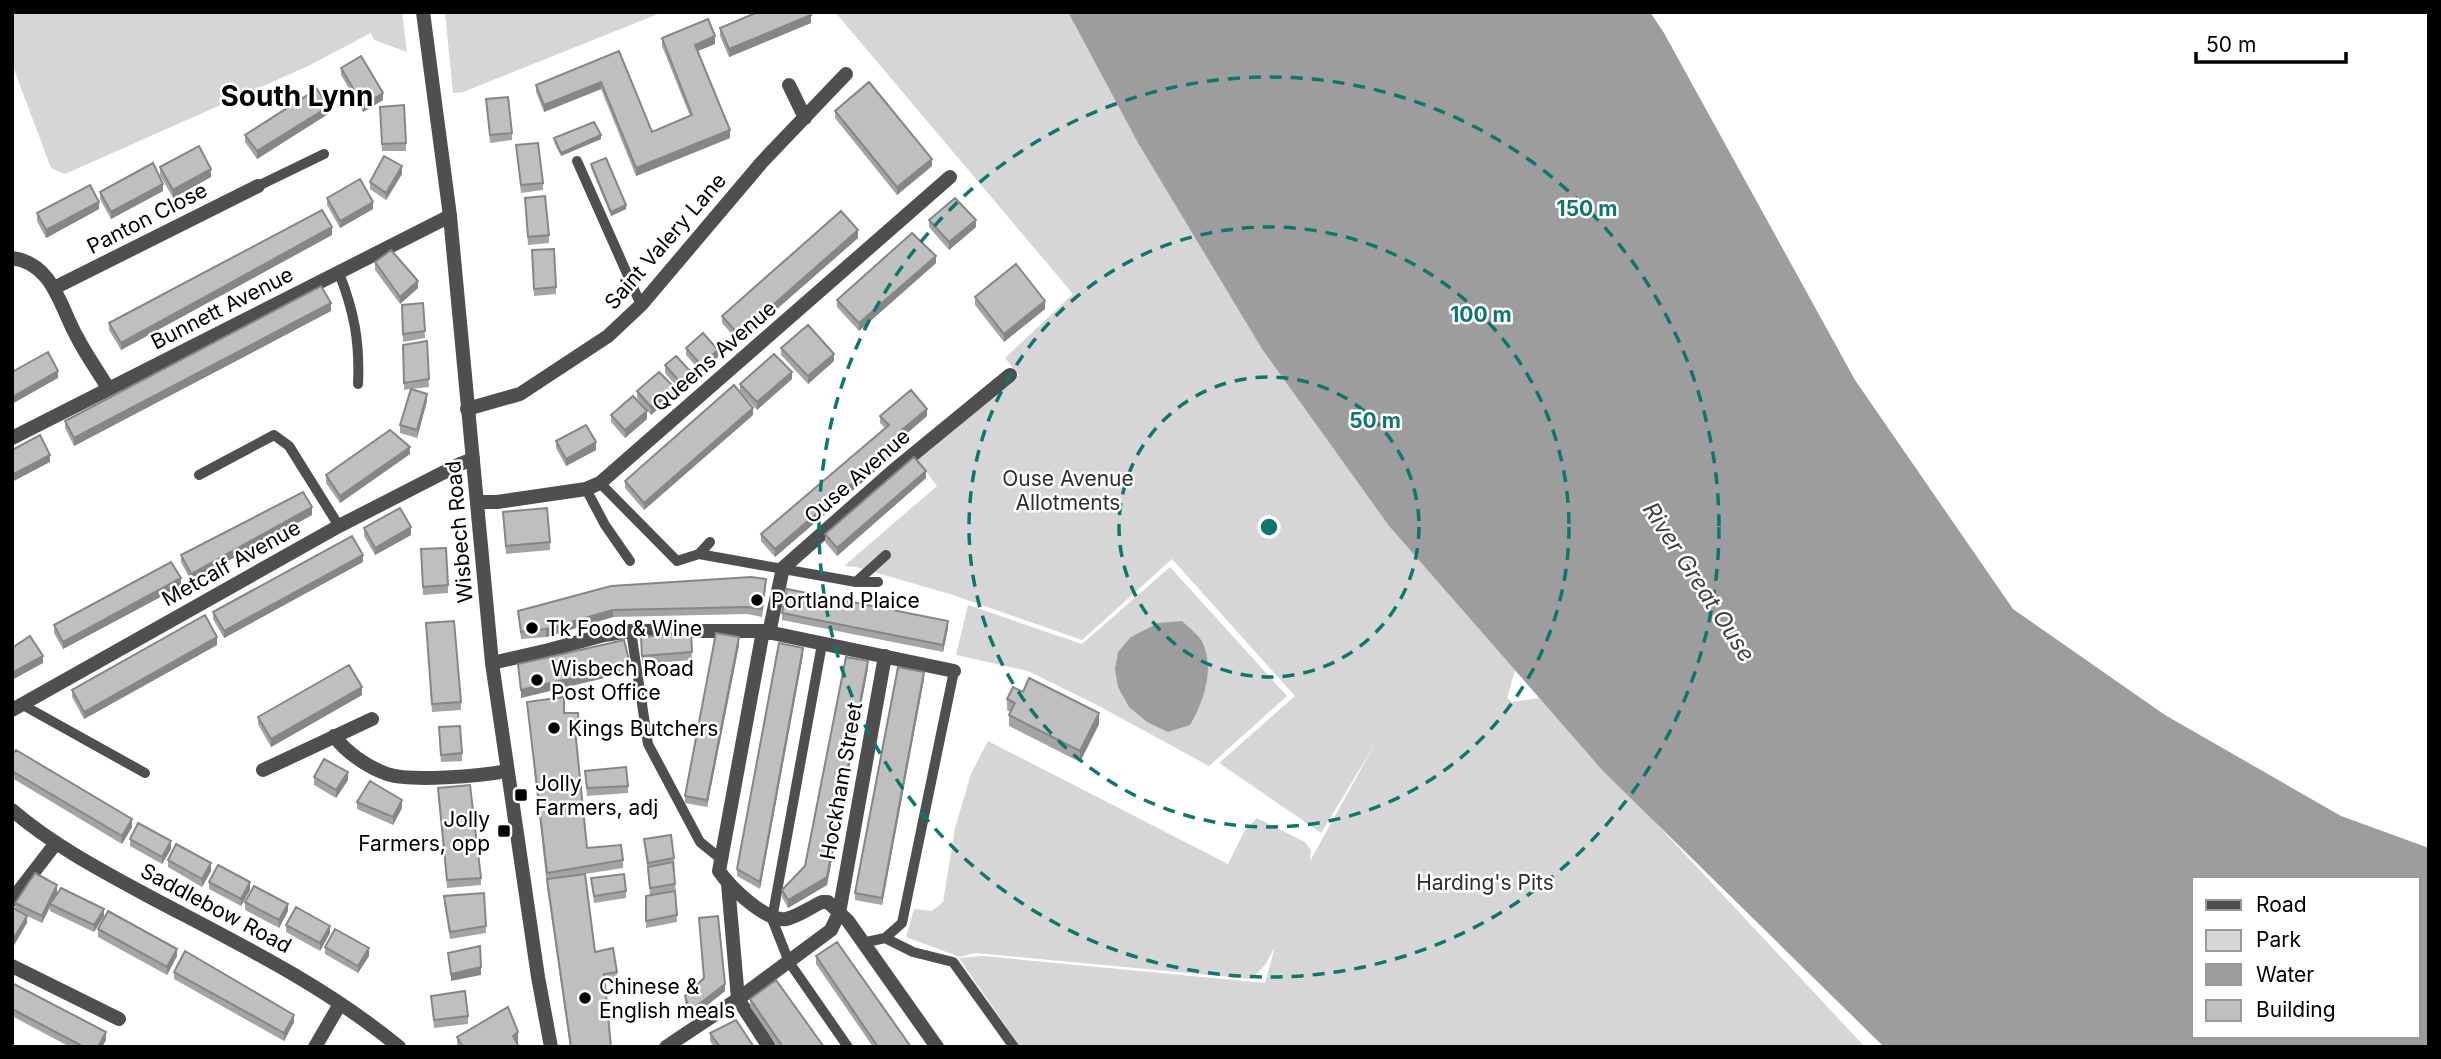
<svg xmlns="http://www.w3.org/2000/svg" width="2441" height="1059" viewBox="0 0 2441 1059" font-family="Inter,sans-serif">
<style>
.green{fill:#d6d6d6}
.water{fill:#9d9d9d;fill-rule:evenodd}
.lines{fill:none;stroke-linecap:round;stroke-linejoin:round}
.service{stroke:#4f4f4f;stroke-width:10}
.minor{stroke:#4f4f4f;stroke-width:14}
.tertiary{stroke:#4f4f4f;stroke-width:14}
.wall{fill:#a4a4a4}
.shaded-wall{fill:#868686}
.building{fill:#bfbfbf;stroke:#868686;stroke-width:2}
.ring{fill:none;stroke:#0f766e;stroke-width:3.5;stroke-dasharray:12 9}
.poi-dot{fill:#000;stroke:#fff;stroke-width:2.5}
.labels{text-anchor:middle;dominant-baseline:central;stroke-width:5;stroke-linejoin:round;paint-order:stroke}
.street-label{font-size:21px;fill:#000;stroke:#fff}
.park-label{font-size:21px;fill:#2d2d2d;stroke:#fff}
.poi-label{font-size:21px;fill:#000;stroke:#fff;text-anchor:start}
.water-label{font-size:23px;font-style:italic;fill:#3e3e3e;stroke:#fff}
.district-label{font-size:28px;font-weight:bold;fill:#000;stroke:#fff}
.centre{fill:#0f766e;stroke:#fff;stroke-width:3.5}
.ring-label{font-size:21px;text-anchor:middle;font-weight:bold;fill:#0f766e;stroke:#fff;stroke-width:5;stroke-linejoin:round;paint-order:stroke}
</style>
<rect width="100%" height="100%" fill="#fff"/>
<path class="green" d="M12 12H402L407 52 374 40 371 33 306 67 65 174 51 168 12 64Z
M445 12H663L463 92 453 93Z
M835 12H1068L1138 143 1262 349 1389 526 1515 670 1507 698 1512 702 1539 698 1865 1047H1020L959 958 983 956 1265 983 1275 947 1265 965 1252 979 975 953 960 957 906 937 914 909 932 911 943 902 955 828 971 774 988 741 1228 864 1245 830 1257 818 1305 842 1311 850 1310 861 1375 744 1321 833 1219 763 1295 696 1172 559 1082 640 950 594 856 567 844 566 937 486 916 458 1019 375 1005 358 1073 294Z
M1170 567 1287 696 1209 766 1097 705 1028 671 956 655 968 605 1082 644Z"/>
<path class="water" d="M1068 12H1650L1664 33 1855 380 2013 609 2165 715 2341 816 2429 848V1047H1884L1604 772 1389 526 1262 349 1138 143ZM2194 879H2418V1036H2194Z
M1182 621C1189 628 1201 636 1204 646 1214 672 1203 703 1190 725L1168 732 1147 722 1129 707 1118 687 1115 669 1118 652 1131 637 1158 623Z"/>
<g class="lines">
<path class="service" d="M577 161 641 305
M258 186 324 154
M339 273C354 311 360 342 358 384
M199 475 274 435 289 446 339 526
M600 483 677 561 699 554 710 542
M586 489 605 525 630 561
M699 554 856 582
M878 582H856L886 555
M631 631 648 744 700 842 721 859
M822 644 772 919 789 962 848 1047
M21 704 145 773
M885 938 913 952 953 962 1014 1047
M862 943 885 938 902 923 954 671"/>
<path class="minor" d="M789 85 805 118
M12 258C53 263 60 307 77 337 86 355 98 371 108 388
M54 288 258 186
M467 409 520 394 608 336 641 305 762 162 846 74
M12 438 450 216
M477 502H497L586 489 600 483 950 177
M763 631 719 871C730 887 766 922 786 919 797 917 811 907 822 902H828L848 921 937 1047
M769 633 783 568 893 471 1010 375
M492 663 549 650 604 635 631 631H763L954 671
M12 710 339 526 460 464 473 459
M334 736C346 752 367 767 387 774 411 782 481 776 507 771
M263 770 372 719
M728 884 738 999 769 1047
M12 900 56 843
M12 966 119 1019
M315 1047 340 1004
M666 1047 738 999 831 930 839 913 885 656"/>
<path class="tertiary" d="M423 12 450 216 492 663 538 977 551 1047
M12 810C54 846 104 872 152 898 237 943 324 985 399 1047"/>
</g>
<path class="wall" d="M811 23 729 57 720 36V28Z
M662 38 715 44 698 51 730 138 636 176 601 89 544 112 536 92V85L619 51 652 132 690 116 662 46Z
M341 68 383 100 363 112 341 75Z
M486 99 512 133V140L490 143Z
M380 107 406 143V151H382Z
M835 111 932 166 897 195 835 118Z
M328 114 257 159 245 142V135Z
M554 138 601 139 561 156 554 142Z
M516 145 543 183V190L521 193Z
M591 164 626 209 611 216 591 168Z
M160 167 211 177 173 198 160 175Z
M402 174 386 200 370 189V182Z
M163 191 111 219 100 199V192Z
M327 198 373 209 340 228 327 205Z
M525 198 549 235V243L528 245Z
M99 209 46 238 37 221V213Z
M929 220 976 227 949 250 929 227Z
M332 235 121 350 109 330V323Z
M858 238 739 342 722 323V316Z
M532 250 556 287V294L534 296Z
M375 262 418 288 400 304 375 270Z
M936 263 859 331 837 307V300Z
M975 297 1045 309 1004 342 975 305Z
M423 303 425 338 403 342 402 305Z
M331 311 74 446 65 428V421Z
M427 341 429 387 411 389 427 401 417 438 400 433V425L410 389 404 390 403 345Z
M686 348 718 357 701 372 686 355Z
M781 348 834 361 808 384 781 355Z
M665 365 691 380 680 390 665 373Z
M792 379 757 410 740 391V384Z
M637 391 674 394 651 415 637 398Z
M611 415 647 419 625 438 611 422Z
M753 415 644 510 625 488V481Z
M880 416H927L900 439 902 448 775 557 761 541V534L885 428 880 423Z
M556 441 596 450 566 466 556 448Z
M410 454 340 503 326 483V475Z
M926 478 837 556 825 542V534Z
M503 512 550 542V550L506 554Z
M312 515 191 581 181 562V555Z
M364 528 411 535 375 555 364 536Z
M421 549 448 585V593L423 595Z
M363 562 224 638 213 619V612Z
M181 586 63 649 54 633V625Z
M766 587 762 617 747 614 613 617 546 637 521 639 518 611Z
M782 613 948 628 943 652 782 620Z
M426 623 461 702V710L432 712Z
M691 633 692 660 642 664 641 637Z
M217 645 84 719 72 697V690Z
M739 645 707 807 685 803V796Z
M803 655 760 889 737 876V869Z
M868 668 827 885 788 908 782 897V890L805 866Z
M924 679 882 905 855 900V893Z
M1023 692 1099 724 1080 762 1009 726V715L1010 712 1007 710V699Z
M362 695 271 747 258 724V717Z
M527 702 564 713H578L579 736H575L587 848 623 860V868L585 874 595 952 617 972V979L604 981 611 1047H570L547 887Z
M439 735 462 753V761L441 762Z
M12 755 132 827 122 844 12 778Z
M585 771 628 786V793L587 796Z
M314 777 348 780 336 798 314 785Z
M438 788 481 878V885L447 888Z
M357 802 402 808 393 825 357 809Z
M130 839 171 849 162 864 130 846Z
M644 839 674 858 677 922 646 928V896L650 895Z
M168 860 211 871 202 887 168 867Z
M591 878 626 891V898L594 903Z
M209 882 250 890 241 906 209 889Z
M57 893 104 916 94 932 50 911V907L42 923 27 916V923L15 910V903Z
M444 896 486 926V933L450 939 444 903Z
M245 902 288 911 279 928 245 910Z
M699 918 725 991 690 1019 685 1003V996L704 979Z
M286 925 330 933 320 951 286 932Z
M98 929 177 956 167 975 98 937Z
M325 947 369 956 358 973 325 954Z
M816 956 911 1047H873L816 964Z
M174 972 294 1022 284 1041 174 979Z
M12 983 106 1040 102 1047H70L12 1016Z
M431 996 468 1016V1024L434 1028Z
M750 999 824 1047H778L750 1007Z
M710 1033 754 1047H714L710 1041Z
M457 1037 518 1043 517 1044 519 1047H457Z"/>
<path class="shaded-wall" d="M811 15V23L729 57V49Z
M715 36V44L695 52V45Z
M601 82V89L544 112V105Z
M383 93V100L363 112V105Z
M328 107V114L257 159V151Z
M730 130V138L636 176V168Z
M601 135V139L561 156V153Z
M932 159V166L897 195V187Z
M402 166V174L386 200V193Z
M211 169V177L173 198V190Z
M163 184V191L111 219V212Z
M99 202V209L46 238V230Z
M373 202V209L340 228V221Z
M626 205V209L611 216V212Z
M976 220V227L949 250V242Z
M332 227V235L121 350V343Z
M858 230V238L739 342V335Z
M936 256V263L859 331V323Z
M418 281V288L400 304V297Z
M1045 301V309L1004 342V334Z
M331 303V311L74 446V438Z
M718 350V357L701 372V365Z
M834 354V361L808 384V376Z
M58 371V378L12 404V397Z
M691 372V380L680 390V382Z
M792 372V379L757 410V402Z
M674 387V394L651 415V407Z
M427 394V401L417 438V430Z
M753 408V415L644 510V503Z
M927 409V416L897 442V434Z
M647 411V419L625 438V430Z
M902 441V448L775 557V549Z
M596 442V450L566 466V459Z
M410 447V454L340 503V496Z
M50 455V462L12 482V475Z
M926 471V478L837 556V548Z
M312 507V515L191 581V574Z
M411 527V535L375 555V548Z
M363 555V562L224 638V631Z
M181 578V586L63 649V642Z
M613 610V617L546 637V629Z
M948 621V628L943 652V645Z
M217 637V645L84 719V712Z
M739 637V645L707 807V800Z
M803 648V655L760 889V882Z
M43 656V663L12 680V673Z
M868 661V668L827 885 788 908V900L827 877Z
M630 664V672L521 698V690Z
M924 672V679L882 905V898Z
M362 687V695L271 747V739Z
M1099 713V724L1080 762V751Z
M348 772V780L336 798V790Z
M402 800V808L393 825V817Z
M132 819V827L122 844V836Z
M171 841V849L162 864V857Z
M211 863V871L202 887V879Z
M250 882V890L241 906V899Z
M57 885V893L50 904V907L42 923V916Z
M288 904V911L279 928V920Z
M104 909V916L94 932V925Z
M27 916V923L12 949V941Z
M330 926V933L320 951V943Z
M369 948V956L358 973V966Z
M177 949V956L167 975V967Z
M481 967V975L451 981V974Z
M725 984V991L690 1019V1011Z
M294 1015V1022L284 1041V1033Z
M106 1032V1040L102 1047H98Z
M518 1032V1043L513 1047V1036Z"/>
<path class="building" d="M758 12H809L811 15 729 49 720 28Z
M708 19 715 36 695 45 730 130 636 168 601 82 544 105 536 85 619 51 652 132 692 115 662 38Z
M361 56 383 93 363 105 341 68Z
M869 82 932 159 897 187 835 111Z
M317 89 328 107 257 151 245 135Z
M508 97 512 133 490 135 486 99Z
M404 105 406 143 382 144 380 107Z
M594 122 601 135 561 153 554 138Z
M538 143 543 183 521 185 516 145Z
M199 146 211 169 173 190 160 167Z
M384 156 402 166 386 193 370 182Z
M606 158 626 205 611 212 591 164Z
M153 163 163 184 111 212 100 192Z
M360 179 373 202 340 221 327 198Z
M90 185 99 202 46 230 37 213Z
M545 196 549 235 528 237 525 198Z
M955 198 976 220 949 242 929 220Z
M322 210 332 227 121 343 109 323Z
M841 211 858 230 739 335 722 316Z
M912 233 936 256 859 323 837 300Z
M554 249 556 287 534 289 532 250Z
M391 250 418 281 400 297 375 262Z
M1016 264 1045 301 1004 334 975 297Z
M321 286 331 303 74 438 65 421Z
M423 303 425 331 403 334 402 305Z
M808 325 834 354 808 376 781 348Z
M703 333 718 350 701 365 686 348Z
M427 341 429 379 404 383 403 345Z
M48 352 58 371 12 397V372Z
M774 354 792 372 757 402 740 384Z
M676 356 691 372 680 382 665 365Z
M659 372 674 387 651 407 637 391Z
M734 385 753 408 644 503 625 481Z
M411 389 427 394 417 430 400 425Z
M911 390 927 409 897 434 902 441 775 549 761 534 889 425 880 416Z
M633 396 647 411 625 430 611 415Z
M586 425 596 442 566 459 556 441Z
M390 430 410 447 340 496 326 475Z
M40 435 50 455 12 475V450Z
M914 457 926 471 837 548 825 534Z
M303 492 312 507 191 574 181 555Z
M400 508 411 527 375 548 364 528Z
M547 508 550 542 506 546 503 512Z
M352 536 363 555 224 631 213 612Z
M446 548 448 585 423 587 421 549Z
M171 562 181 578 63 642 54 625Z
M751 577 766 579 762 609 747 607 613 610 546 629 521 632 518 611 611 586Z
M787 589 948 621 943 645 782 613Z
M205 615 217 637 84 712 72 690Z
M454 621 461 702 432 704 426 623Z
M691 633 692 652 642 656 641 637Z
M716 633 739 637 707 800 685 796Z
M30 636 43 656 12 673V648Z
M624 640 630 664 521 690 518 664Z
M779 643 803 648 760 882 737 869Z
M846 657 868 661 827 877 788 900 782 890 805 866Z
M349 665 362 687 271 739 258 717Z
M898 667 924 672 882 898 855 893Z
M1029 678 1099 713 1080 751 1009 715 1015 703 1007 699 1013 687 1023 692Z
M564 697V713H578L579 728 575 729 587 848 621 845 623 860 547 873 527 702Z
M460 726 462 753 441 755 439 727Z
M16 750 132 819 122 836 12 771V755Z
M324 759 348 772 336 790 314 777Z
M626 767 628 786 587 788 585 771Z
M370 781 402 800 393 817 357 802Z
M470 785 481 878 447 880 438 788Z
M138 823 171 841 162 857 130 839Z
M671 835 674 858 648 863 644 839Z
M176 844 211 863 202 879 168 860Z
M673 862 675 884 650 888 648 867Z
M218 865 250 882 241 899 209 882Z
M35 873 57 885 42 916 15 903Z
M585 874 595 952 613 948 617 972 604 974 611 1047H571L547 879Z
M624 874 626 891 594 896 591 878Z
M254 886 288 904 279 920 245 902Z
M61 888 104 909 94 925 50 904Z
M675 891 677 915 646 921V896Z
M484 893 486 926 450 932 444 896Z
M296 907 330 926 320 943 286 925Z
M13 908 27 916 12 941V909Z
M108 911 177 949 167 967 98 929Z
M718 916 725 984 690 1011 685 996 704 978 699 918Z
M335 929 369 948 358 966 325 947Z
M837 942 911 1047H878L816 956Z
M480 946 481 967 451 974 448 953Z
M185 951 294 1015 284 1033 174 972Z
M776 980 824 1047H783L750 999Z
M12 983 106 1032 98 1047H84L12 1009Z
M465 991 468 1016 434 1020 431 996Z
M508 1007 518 1032 513 1036 519 1047H463L457 1037Z
M736 1020 754 1047H720L710 1033Z"/>
<g class="ring">
<circle cx="1269" cy="527" r="150"/>
<circle cx="1269" cy="527" r="300"/>
<circle cx="1269" cy="527" r="450"/>
</g>
<g class="poi-dot">
<circle cx="757" cy="600" r="7"/>
<circle cx="532" cy="628" r="7"/>
<circle cx="537" cy="680" r="7"/>
<circle cx="554" cy="728" r="7"/>
<rect x="514" y="788" width="14" height="14" rx="3.5"/>
<rect x="497" y="824" width="14" height="14" rx="3.5"/>
<circle cx="585" cy="998" r="7"/>
</g>
<g class="labels">
<g class="street-label">
<text transform="translate(147 218) rotate(-27)">Panton Close</text>
<text transform="translate(665 241) rotate(-49)">Saint Valery Lane</text>
<text transform="translate(222 308) rotate(-27)">Bunnett Avenue</text>
<text transform="translate(714 356) rotate(-41)">Queens Avenue</text>
<text transform="translate(857 476) rotate(-41)">Ouse Avenue</text>
<text transform="translate(459 532) rotate(-95)">Wisbech Road</text>
<text transform="translate(231 563) rotate(-29)">Metcalf Avenue</text>
<text transform="translate(841 781) rotate(-80)">Hockham Street</text>
<text transform="translate(216 908) rotate(28)">Saddlebow Road</text>
</g>
<g class="park-label">
<text x="1068" y="478">Ouse Avenue<tspan x="1068" dy="24">Allotments</tspan></text>
<text x="1485" y="882">Harding's Pits</text>
</g>
<g class="poi-label">
<text x="771" y="600">Portland Plaice</text>
<text x="546" y="628">Tk Food &amp; Wine</text>
<text x="551" y="668">Wisbech Road<tspan x="551" dy="24">Post Office</tspan></text>
<text x="568" y="728">Kings Butchers</text>
<text x="535" y="783">Jolly<tspan x="535" dy="24">Farmers, adj</tspan></text>
<text x="490" y="819" text-anchor="end">Jolly<tspan x="490" dy="24">Farmers, opp</tspan></text>
<text x="599" y="986">Chinese &amp;<tspan x="599" dy="24">English meals</tspan></text>
</g>
<g class="water-label">
<text transform="translate(1699 582) rotate(57)">River Great Ouse</text>
</g>
<g class="district-label">
<text x="297" y="96">South Lynn</text>
</g>
</g>
<circle cx="1269" cy="527" r="10" class="centre"/>
<g class="ring-label">
<text x="1587" y="216">150 m</text>
<text x="1481" y="322">100 m</text>
<text x="1375" y="428">50 m</text>
</g>
<rect width="2441" height="1059" fill="none" stroke="#000000" stroke-width="28"/>
<rect x="2192" y="877" width="228" height="161" fill="#ffffff" stroke="#999999" stroke-width="2"/>
<rect x="2206" y="900" width="35" height="10" fill="#4f4f4f" stroke="#999999" stroke-width="2"/>
<text x="2256" y="912" font-size="21" fill="#000000">Road</text>
<rect x="2206" y="930" width="35" height="21" fill="#d6d6d6" stroke="#999999" stroke-width="2"/>
<text x="2256" y="947" font-size="21" fill="#000000">Park</text>
<rect x="2206" y="964" width="35" height="21" fill="#9d9d9d" stroke="#999999" stroke-width="2"/>
<text x="2256" y="982" font-size="21" fill="#000000">Water</text>
<rect x="2206" y="1000" width="35" height="21" fill="#bfbfbf" stroke="#999999" stroke-width="2"/>
<text x="2256" y="1017" font-size="21" fill="#000000">Building</text>
<path d="M2196 52v10h150v-10" fill="none" stroke="#000000" stroke-width="3.5"/>
<text x="2206" y="52" font-size="21" fill="#000000" stroke="#ffffff" stroke-width="5" paint-order="stroke">50 m</text>
</svg>
